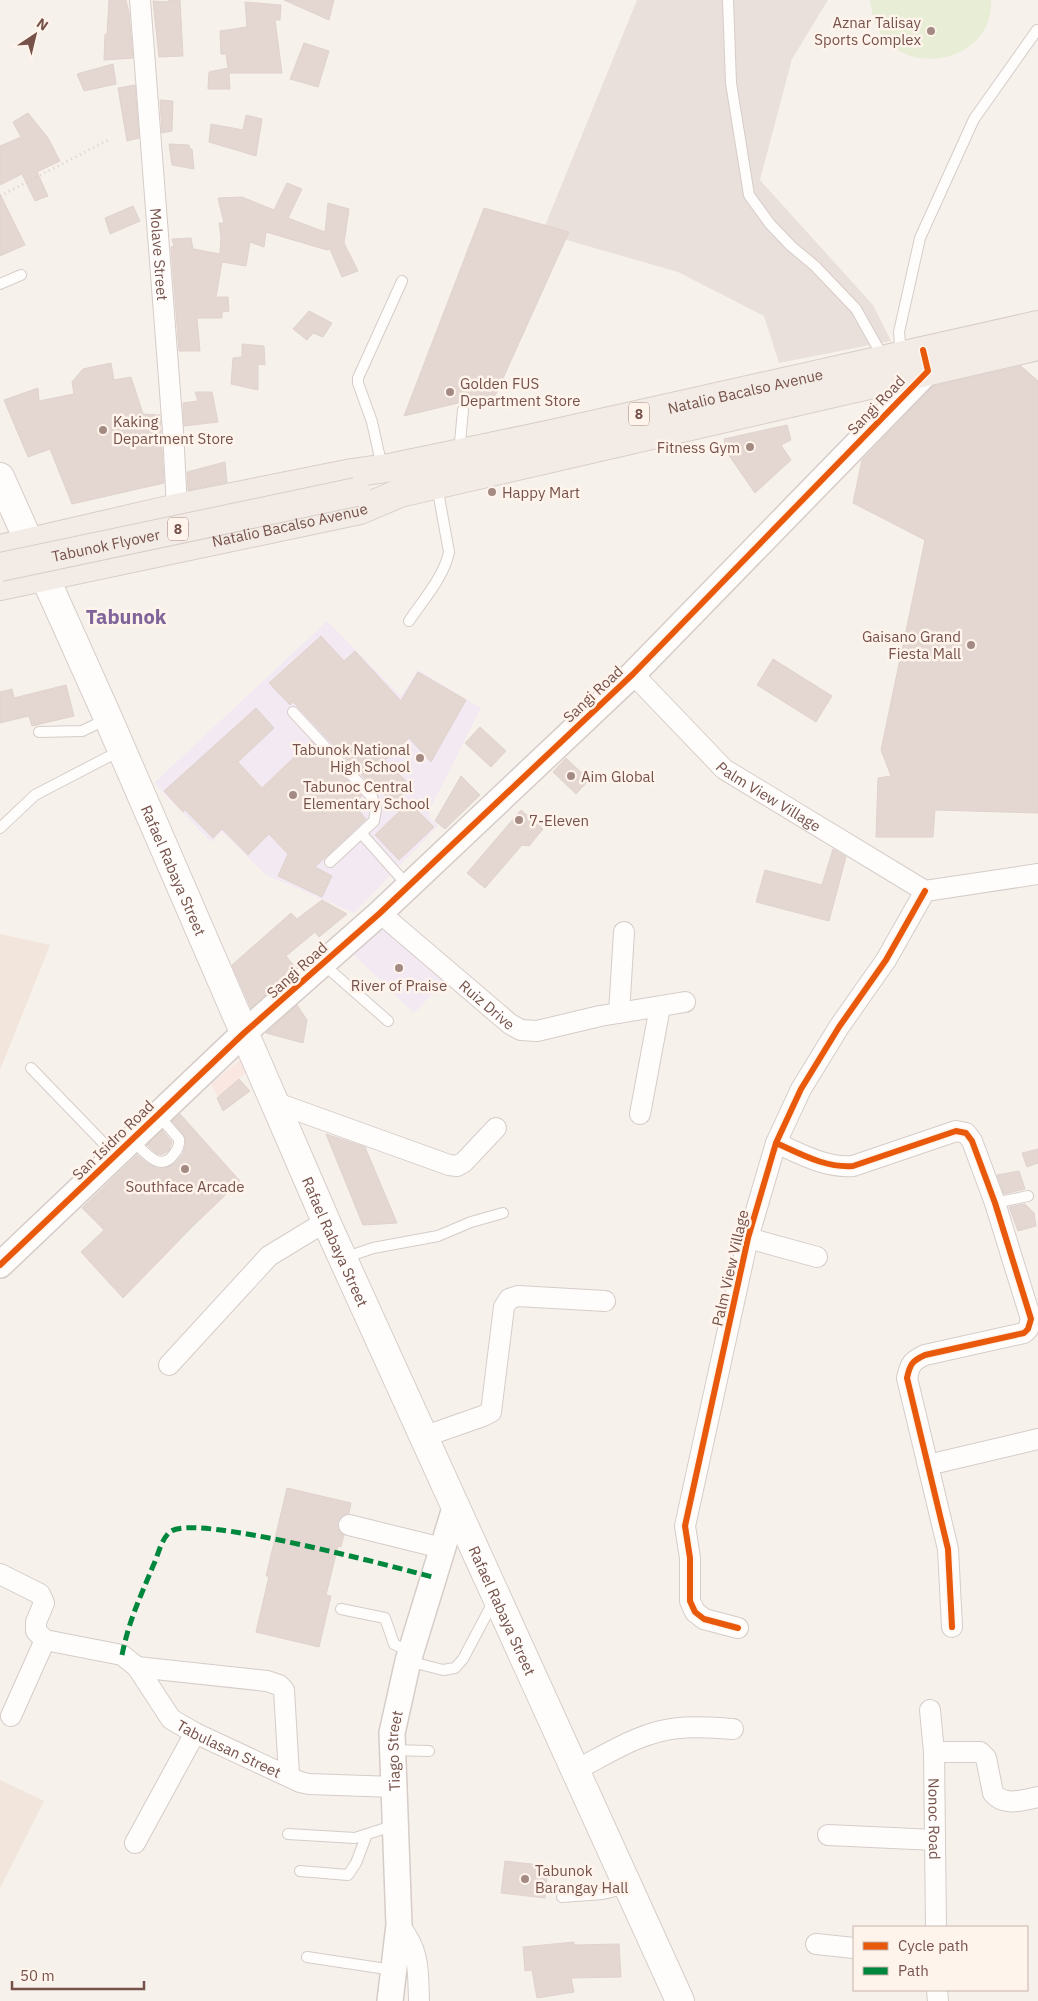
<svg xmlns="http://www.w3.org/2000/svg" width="1038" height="2001" viewBox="0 0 1038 2001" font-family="'IBM Plex Sans',sans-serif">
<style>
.residential{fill:#f2e5db}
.commercial{fill:#fae7e1}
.industrial{fill:#eae0db}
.education{fill:#f2e9f3}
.green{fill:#e7eed5}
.building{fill:#e4d7d2;stroke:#e0d2cd}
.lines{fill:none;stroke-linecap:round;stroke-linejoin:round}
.service-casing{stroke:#d6ccc8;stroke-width:12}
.minor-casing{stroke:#d6ccc8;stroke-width:22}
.tertiary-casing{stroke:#d6ccc8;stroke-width:28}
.secondary-casing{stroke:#d8cdc9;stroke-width:30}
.primary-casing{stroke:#d8cec9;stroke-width:30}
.path{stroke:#dad0ce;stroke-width:3;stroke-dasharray:1 4;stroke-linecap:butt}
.service{stroke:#fefdfc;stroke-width:10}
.minor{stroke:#fefdfc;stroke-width:20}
.tertiary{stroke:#fefdfc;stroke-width:25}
.secondary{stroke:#fefdfc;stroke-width:28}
.primary{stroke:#f3ebe5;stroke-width:28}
.primary-bridge-casing{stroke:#d8cec9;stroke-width:30;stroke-linecap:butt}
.primary-bridge{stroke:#f3ebe5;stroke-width:28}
.quiet{stroke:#00873e;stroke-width:5;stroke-dasharray:10 5;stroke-linecap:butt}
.cycleway-casing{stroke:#fff4ec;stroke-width:9}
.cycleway{stroke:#e8590c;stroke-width:6}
.poi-dot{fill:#a38a82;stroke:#fff4ec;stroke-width:2}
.labels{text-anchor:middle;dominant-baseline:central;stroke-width:5;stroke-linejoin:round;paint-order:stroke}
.shield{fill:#fff4ec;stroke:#9f837b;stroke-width:1}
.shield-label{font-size:14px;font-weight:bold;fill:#76524a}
.poi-label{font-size:15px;fill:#76524a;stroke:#fff4ec;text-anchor:start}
.street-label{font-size:15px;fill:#76524a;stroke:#fff4ec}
.district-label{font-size:20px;font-weight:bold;fill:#7f659a;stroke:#fff4ec}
</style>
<rect width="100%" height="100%" fill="#f7f1eb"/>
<path class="residential" d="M0 934 50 945 0 1070Z
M0 1780 44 1801 0 1888Z"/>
<path class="commercial" d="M240 1060 248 1071 218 1097 211 1084Z"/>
<path class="industrial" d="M637 0H828L792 59 760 180 873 305 891 341 779 363 764 316 678 272 542 233Z"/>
<path class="education" d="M327 621 401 696 418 670 481 708 431 807 429 816 438 826 354 913 266 875 222 832 211 842 154 783Z
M384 922 445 981 414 1013 353 954Z"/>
<path class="green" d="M870 0H991C995 56 916 80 882 36 874 25 872 13 870 0Z"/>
<path class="building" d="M109 0H126L129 13 133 58 104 60 105 34H107Z
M168 0H180L183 56 159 57 153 1 168 2Z
M284 0H334L329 20Z
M245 2 281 5 280 20H275L282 73H229L230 89H208L209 72 228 68 226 54H221L220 31 247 27Z
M304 43 329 51 318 87 290 79Z
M113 64 116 84 84 91 77 74Z
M135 85 139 138 127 141 118 88Z
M160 100 173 101 172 131 162 133Z
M28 113 48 138 60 161 37 172 48 196 35 201 22 174 0 185V146L21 137 13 122Z
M246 115 262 119 256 156 209 142 211 124 243 130Z
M169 144 189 145 190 149H192L194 169 172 165Z
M287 183 302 189 288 218 325 232 328 203 349 209 344 243 358 271 342 277 330 249 327 250 266 232 264 247 250 242 246 266 222 262 216 297H228L229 311 222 312V318H197L200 351H179L171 247 174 246 172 239 191 238 193 249 220 254 221 237 219 223H224L218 198 242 197 274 210Z
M0 194 25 245 0 256Z
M133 206 140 221 110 234 105 218Z
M484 208 569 232 490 407 475 399 404 416Z
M309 311 332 323 323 337 313 333 307 340 293 329Z
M242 344 264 346 265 365 258 364V390L231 384 233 358 242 357Z
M111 363 114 380 131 377 143 414 160 415 164 483 72 504 50 449 28 457 4 400 38 388 39 401 74 394 72 382 83 369Z
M1021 366 1038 381V813L935 810 933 837H876L878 778 891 776 881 750 925 540 853 503 862 460 933 386Z
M195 392H212L218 422 184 426 183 403 198 401Z
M787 425 791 440 781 445 791 460 755 493 726 451 724 439Z
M225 462 227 482 188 490 187 472Z
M321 636 344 661 355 651 401 701 418 672 466 700 431 762 409 738 385 760 411 786 393 803 374 784 372 786 293 702 290 705 269 683Z
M773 659 832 696 816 722 757 685Z
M66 685 74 716 32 726 29 716 0 723V692L12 689 14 698Z
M256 708 274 728 238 762 262 788 311 741 362 796 353 804 366 819 315 867 332 876 322 897 278 876 288 854 269 834 248 855 222 829 213 838 185 810 183 812 164 791Z
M480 727 506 751 491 767 465 743Z
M566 758 589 780 576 794 553 772Z
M461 776 480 795 445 829 435 821Z
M409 802 434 827 399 860 375 835Z
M521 810 543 829 529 846 522 845 485 888 467 873Z
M833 849 846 857 829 921 756 902 765 870 822 885Z
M322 900 347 914 319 937 315 932 286 956 295 967 251 1008 232 965 291 913 297 919Z
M297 1005 307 1020 303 1043 266 1033Z
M239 1079 250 1091 223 1111 217 1098Z
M180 1114 240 1181 193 1226 123 1298 81 1252 104 1230 82 1208 137 1155 148 1164 157 1168H165L174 1164 183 1154 186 1144 184 1135 172 1121Z
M162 1130 172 1142 169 1150 162 1155 156 1153 147 1145Z
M326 1134 365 1147 397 1223 363 1225Z
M1038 1149V1163L1027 1167 1022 1153Z
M1019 1171 1025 1189 1004 1194 997 1175Z
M1025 1204 1034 1213 1036 1226 1018 1231 1009 1207Z
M287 1488 351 1503 349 1513 341 1516 337 1523 338 1529 344 1535 341 1547 338 1546 326 1595 331 1596 319 1647 256 1632 269 1576H266Z
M505 1861 548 1866 545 1898 501 1893Z
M574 1942V1945L619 1944 621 1977 571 1978 574 1992 537 1998 532 1970 525 1971 523 1947Z"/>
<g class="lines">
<defs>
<path id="service" d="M728 0 731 83 749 195 770 224 791 246 815 266 856 309 883 357
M0 284 21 275
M901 355 899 332 920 238 974 119 1037 30
M459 453 463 410
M382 467 372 422 358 383V378L402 281
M409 621C423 600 444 577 449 552L437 486
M293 712 372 797 376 809 374 821 330 862
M39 732 82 731 107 719
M0 828 35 795 108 757 121 753
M361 833 408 886
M323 964 388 1021
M31 1068 115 1155
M132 1140C144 1151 160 1174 174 1154 178 1149 180 1145 179 1139L158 1115
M995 1203 1028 1196
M344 1258 373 1248 438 1236 471 1222 503 1213
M341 1609 385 1618 394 1644 411 1653
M408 1661 443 1670 455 1668 463 1659 490 1608 496 1602
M393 1750 429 1751
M288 1834 355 1838 386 1828 395 1830
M300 1871 348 1875 356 1863 367 1834
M562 1897 603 1894 628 1888
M307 1957 393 1970"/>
<g id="minor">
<path id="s1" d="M140 0 173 431 177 508"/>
<path id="s2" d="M633 674 724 769 925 891 1038 874"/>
<path id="s3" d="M380 913 510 1024 521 1030 537 1031 600 1016 685 1002"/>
<path d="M619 1013 624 932"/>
<path d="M274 1102 449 1165 457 1166 464 1162 496 1128"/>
<path d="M640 1114 660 1007"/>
<path d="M776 1143C801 1154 825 1168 853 1166L956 1131 966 1133 972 1141 995 1203 1031 1319 1028 1329 1024 1333 925 1355C912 1361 910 1364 907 1378L948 1549 952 1627"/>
<path d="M748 1238 817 1257"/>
<path d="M169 1365 269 1256 315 1228 328 1226"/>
<path d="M423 1437 483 1416 491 1412 504 1307 509 1299 518 1296 605 1301"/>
<path d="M928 1465 1038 1439"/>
<path d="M349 1525 442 1548"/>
<path id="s4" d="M0 1574 40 1594 44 1603 36 1622V1631L45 1640 122 1655 137 1667 171 1719 195 1733 300 1782 309 1784 394 1787"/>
<path d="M738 1628 704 1619 695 1612 690 1601V1558L685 1526 748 1238 776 1143 801 1089 839 1027 886 960 925 891"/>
<path d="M137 1667 267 1681 279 1685 284 1690 289 1775"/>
<path id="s5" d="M930 1710 934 1752 936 1927"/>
<path d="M11 1716 45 1640"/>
<path d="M934 1752H980L986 1758 993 1793C1004 1807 1023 1800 1038 1797"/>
<path d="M576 1770C609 1753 642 1731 679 1728 697 1726 715 1728 733 1729"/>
<path d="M828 1835 935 1840"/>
<path d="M135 1843 195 1733"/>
<path d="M399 1925C420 1952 418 1969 419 2001"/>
<path d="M816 1944 854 1948"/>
<path d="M937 1990 938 2001"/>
</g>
<g id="tertiary">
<path d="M0 1265 244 1033 380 913 633 674 928 371 926 365"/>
<path id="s6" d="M390 2001 399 1925 392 1733 408 1661 455 1508"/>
</g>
<g id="secondary">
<path id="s7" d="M0 477 108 718 328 1226 680 2001"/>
</g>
<g id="primary">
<path id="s8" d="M0 549 177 508 352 473 394 467 552 434 1038 325"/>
<path id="s9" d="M0 586 360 510 400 493 1038 346"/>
</g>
</defs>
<use href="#service" class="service-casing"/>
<use href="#minor" class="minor-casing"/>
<use href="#tertiary" class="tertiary-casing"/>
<use href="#secondary" class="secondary-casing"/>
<use href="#primary" class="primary-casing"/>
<path class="path" d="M0 196 110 139"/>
<use href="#service" class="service"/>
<use href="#minor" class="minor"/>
<use href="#tertiary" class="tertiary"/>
<use href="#secondary" class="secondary"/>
<use href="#primary" class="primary"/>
<defs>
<g id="primary-bridge">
<path id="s10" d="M0 567 356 492"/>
</g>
</defs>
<use href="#primary-bridge" class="primary-bridge-casing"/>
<use href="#primary-bridge" class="primary-bridge"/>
<path class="quiet" d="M122 1655C129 1620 140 1598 153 1566 158 1556 161 1539 170 1532 192 1512 397 1568 433 1577"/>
<defs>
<path id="cycleway" d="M776 1143C801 1154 825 1168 853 1166L956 1131 966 1133 972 1141 995 1203 1031 1319 1028 1329 1024 1333 925 1355C912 1361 910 1364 907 1378L948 1549 952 1627
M0 1265 244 1033 380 913 633 674 928 371 923 350
M738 1628 704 1619 695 1612 690 1601V1558L685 1526 748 1238 776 1143 801 1089 839 1027 886 960 925 891"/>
</defs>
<use href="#cycleway" class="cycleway-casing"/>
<use href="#cycleway" class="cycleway"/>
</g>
<g class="poi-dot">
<circle cx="931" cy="31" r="5"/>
<circle cx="450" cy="392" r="5"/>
<circle cx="103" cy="430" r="5"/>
<circle cx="750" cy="447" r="5"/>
<circle cx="492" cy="492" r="5"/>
<circle cx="971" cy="645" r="5"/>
<circle cx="420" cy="758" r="5"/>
<circle cx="571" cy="776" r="5"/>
<circle cx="293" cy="795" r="5"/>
<circle cx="519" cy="820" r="5"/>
<circle cx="399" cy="968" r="5"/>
<circle cx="185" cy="1169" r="5"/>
<circle cx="525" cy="1879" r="5"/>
</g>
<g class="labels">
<g class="shield">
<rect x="629" y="402.5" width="20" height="23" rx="4"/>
<rect x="168" y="517.5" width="20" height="23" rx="4"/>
</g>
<g class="shield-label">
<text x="639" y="414">8</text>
<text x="178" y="529">8</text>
</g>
<g class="poi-label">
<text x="921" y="22" text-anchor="end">Aznar Talisay<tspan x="921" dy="17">Sports Complex</tspan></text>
<text x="460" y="383">Golden FUS<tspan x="460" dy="17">Department Store</tspan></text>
<text x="113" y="421">Kaking<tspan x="113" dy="17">Department Store</tspan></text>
<text x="740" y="447" text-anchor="end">Fitness Gym</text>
<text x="502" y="492">Happy Mart</text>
<text x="961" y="636" text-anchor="end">Gaisano Grand<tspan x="961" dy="17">Fiesta Mall</tspan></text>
<text x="410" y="749" text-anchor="end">Tabunok National<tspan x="410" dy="17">High School</tspan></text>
<text x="581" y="776">Aim Global</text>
<text x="303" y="786">Tabunoc Central<tspan x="303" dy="17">Elementary School</tspan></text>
<text x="529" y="820">7-Eleven</text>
<text x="399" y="985" text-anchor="middle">River of Praise</text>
<text x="185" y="1186" text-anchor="middle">Southface Arcade</text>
<text x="535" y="1870">Tabunok<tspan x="535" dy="17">Barangay Hall</tspan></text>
</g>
<g class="street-label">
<text stroke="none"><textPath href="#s1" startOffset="255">Molave Street</textPath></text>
<text stroke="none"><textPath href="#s8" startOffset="762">Natalio Bacalso Avenue</textPath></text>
<text transform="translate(876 405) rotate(-46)">Sangi Road</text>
<text stroke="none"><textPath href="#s9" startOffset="296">Natalio Bacalso Avenue</textPath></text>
<text stroke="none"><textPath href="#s10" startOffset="108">Tabunok Flyover</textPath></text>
<text transform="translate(593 694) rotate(-43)">Sangi Road</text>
<text stroke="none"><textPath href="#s2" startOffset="184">Palm View Village</textPath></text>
<text stroke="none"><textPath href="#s7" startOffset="430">Rafael Rabaya Street</textPath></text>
<text transform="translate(297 970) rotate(-42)">Sangi Road</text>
<text stroke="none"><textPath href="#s3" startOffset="141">Ruiz Drive</textPath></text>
<text transform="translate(113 1140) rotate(-44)">San Isidro Road</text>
<text stroke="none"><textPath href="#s7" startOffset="835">Rafael Rabaya Street</textPath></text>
<text transform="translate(730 1268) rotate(-77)">Palm View Village</text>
<text stroke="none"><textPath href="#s7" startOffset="1240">Rafael Rabaya Street</textPath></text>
<text stroke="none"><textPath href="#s4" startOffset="322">Tabulasan Street</textPath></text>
<text stroke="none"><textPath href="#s6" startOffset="251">Tiago Street</textPath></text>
<text stroke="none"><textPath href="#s5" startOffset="109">Nonoc Road</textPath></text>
</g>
<g class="district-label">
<text x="126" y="616">Tabunok</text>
</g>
</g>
<rect x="853" y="1926" width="175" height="65" fill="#fff4ec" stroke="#c8b3ab"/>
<rect x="863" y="1942" width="25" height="8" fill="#e8590c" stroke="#c8b3ab"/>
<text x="898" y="1951" font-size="15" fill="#76524a">Cycle path</text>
<rect x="863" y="1967" width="25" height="8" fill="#00873e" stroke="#c8b3ab"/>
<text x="898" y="1976" font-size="15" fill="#76524a">Path</text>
<g transform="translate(35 35) rotate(35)" stroke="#fff4ec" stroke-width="4" paint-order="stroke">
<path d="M0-4L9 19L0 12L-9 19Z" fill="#76524a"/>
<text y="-8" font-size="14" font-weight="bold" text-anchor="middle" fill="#76524a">N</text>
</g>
<path d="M12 1981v8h132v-8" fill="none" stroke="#76524a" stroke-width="2.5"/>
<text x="20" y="1981" font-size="15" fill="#76524a" stroke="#fff4ec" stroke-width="4" paint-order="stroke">50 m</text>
</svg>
